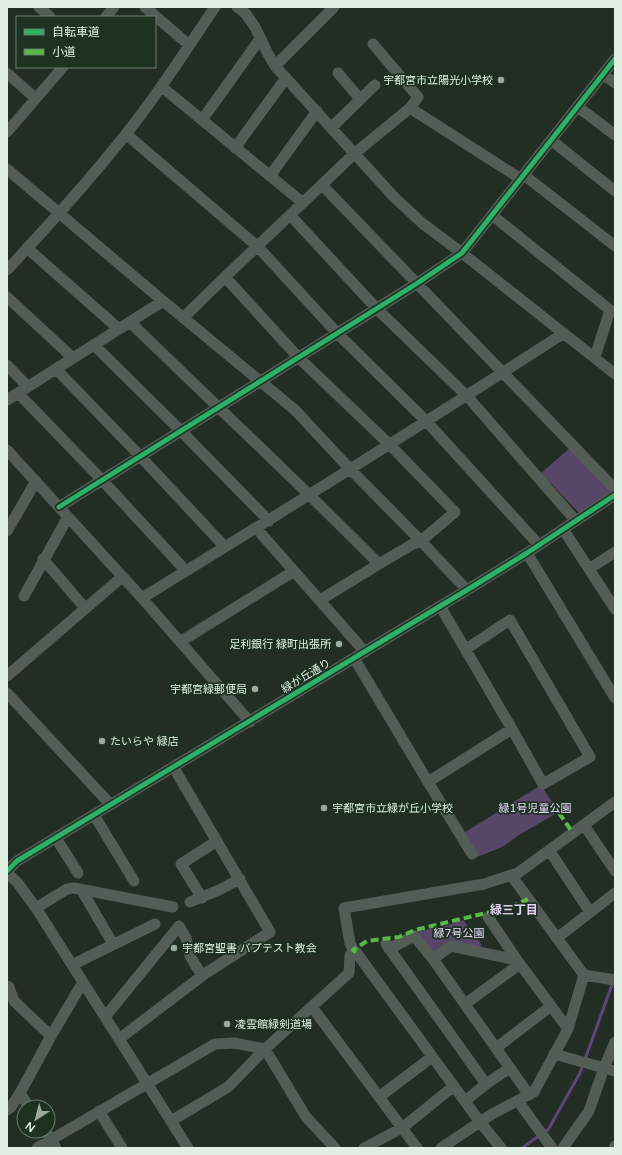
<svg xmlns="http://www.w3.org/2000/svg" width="622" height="1155" viewBox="0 0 622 1155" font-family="'Varela Round','Noto Sans JP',sans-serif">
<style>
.green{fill:#584668}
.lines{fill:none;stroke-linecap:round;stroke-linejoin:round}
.stream{stroke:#63437b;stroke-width:3}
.minor{stroke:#535d55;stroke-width:11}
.quiet{stroke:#58b947;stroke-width:4;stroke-dasharray:8 4;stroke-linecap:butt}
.cycleway-casing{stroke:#1d3221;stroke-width:8}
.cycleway{stroke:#2db169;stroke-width:5}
.poi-dot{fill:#9eaaa0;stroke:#1d3221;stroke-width:1.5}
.labels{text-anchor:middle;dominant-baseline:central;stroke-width:3.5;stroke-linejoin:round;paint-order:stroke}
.poi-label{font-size:11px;fill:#e1eee3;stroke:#1d3221;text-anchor:start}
.street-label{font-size:11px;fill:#e1eee3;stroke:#1d3221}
.park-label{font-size:11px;fill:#ecd8fe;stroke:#1d3221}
.neighbourhood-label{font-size:12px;font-weight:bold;fill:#e3cdf5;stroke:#1d3221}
</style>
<rect width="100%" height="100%" fill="#222d24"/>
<path class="green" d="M570 448 612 491 579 513 541 473Z
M541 785 556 808 557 813 519 835 502 847 477 857 462 834Z
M463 920 482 945 478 948 437 952 431 951 416 932 444 926Z"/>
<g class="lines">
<path class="stream" d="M544 1132 548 1130 580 1073 613 982
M522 1148 540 1135"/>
<path class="minor" d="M39 7 50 17
M145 7 189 45
M237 7 246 14 255 27 267 52 275 66 394 197 422 223 462 253 615 374
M106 17 114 7
M373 44 418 97 410 108
M275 66 334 7
M7 73 35 98
M338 73 360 99
M603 74 615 83
M162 87 303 203
M578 107 615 135
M202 120 260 39
M332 127 375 85
M7 132 63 67
M126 134 257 246 337 333 427 422 539 545
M551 140 615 191
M235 148 286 78
M7 169 163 301 295 410 350 469 421 541 467 590
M524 175 615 246
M270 176 317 111
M322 185 615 489
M290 215 377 309 467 396 576 521
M492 215 610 310 595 357
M27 248 119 329
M7 270C48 226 89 181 126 134 159 93 186 50 215 7
M225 277 298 357 389 444 455 512 421 541 413 544 379 564 320 600
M7 297 73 358
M183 318 225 277 354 154 410 108 521 179
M130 322C213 403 298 482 379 564
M94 345 181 431 269 521
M7 365 28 387
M56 369 140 456 225 547
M18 393 102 480 186 571
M7 400 163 301
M7 450 142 598 250 722
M59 507 416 284 462 253 615 59
M256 528 365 652
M563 529 615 609
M7 531 36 481
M527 553 615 698
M43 559 85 608
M589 569 615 552
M24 596 68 517
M142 598C284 511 425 423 564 333
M440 606 512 729 543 784 590 757 510 620 466 649
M180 642 294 571
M354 658 428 782 512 729
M7 676 122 577
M7 693 111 805
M428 782 472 854
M94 815 134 881
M584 825 615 871
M56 838 78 873
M549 850 590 912
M7 871 17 861 467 590 527 553 615 495
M7 873 17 882 36 908 188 1148
M511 875 584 975
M81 889 113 944
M202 898 181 864 217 841
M190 902 219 890 240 879
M36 908 67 889 74 888 173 907
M488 917 517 960
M557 938 615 893
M386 944 486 1084 465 1101
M389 949 414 936 433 959 529 1095
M353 950 350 943 344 908 484 884 518 873 615 802
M356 952 480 1122 501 1148
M433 959 451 946 517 960 568 1029
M72 965 155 924
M7 986 9 987 14 1001 51 1036
M465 1004 520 964
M312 1007 417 1148
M105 1017 179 926 186 938 190 956 202 976
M119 1039 206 973 270 932 174 768
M496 1048 551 1006
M554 1054 615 1071
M486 1084 510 1068
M379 1097 432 1057
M518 1101 552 1148
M29 1107 20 1093 51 1036 83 982
M7 1110 11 1107 20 1093
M99 1111 122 1148
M171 1121 228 1087 265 1049 349 973 350 955
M45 1131 56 1148
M37 1148 215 1044 234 1043 265 1049 306 1117 335 1148
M364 1148 402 1128 454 1086
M441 1148 492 1114 534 1092 568 1029 584 975 615 980
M563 1148 589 1111 604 1068 615 1042
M614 1148 615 1146"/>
<path class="quiet" d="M559 813 573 833
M356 952 353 950 367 941 399 937 415 930 511 907 528 899"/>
<defs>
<path id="cycleway" d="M59 507 416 284 462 253 615 59
M7 871 17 861 467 590 527 553 615 495"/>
</defs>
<use href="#cycleway" class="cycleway-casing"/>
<use href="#cycleway" class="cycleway"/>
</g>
<g class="poi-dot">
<circle cx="501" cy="80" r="4"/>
<circle cx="339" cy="644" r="4"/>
<circle cx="255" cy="689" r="4"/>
<circle cx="102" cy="741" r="4"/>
<circle cx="324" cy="808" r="4"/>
<circle cx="174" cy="948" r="4"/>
<circle cx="227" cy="1024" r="4"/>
</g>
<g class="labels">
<g class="poi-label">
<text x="493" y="80" text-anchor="end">宇都宮市立陽光小学校</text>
<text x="331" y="644" text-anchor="end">足利銀行 緑町出張所</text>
<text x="247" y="689" text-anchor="end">宇都宮緑郵便局</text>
<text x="110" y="741">たいらや 緑店</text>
<text x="332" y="808">宇都宮市立緑が丘小学校</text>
<text x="182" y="948">宇都宮聖書 バプテスト教会</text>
<text x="235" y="1024">凌雲館緑剣道場</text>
</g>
<g class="street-label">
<text transform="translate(306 676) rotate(-31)">緑が丘通り</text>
</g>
<g class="park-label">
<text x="535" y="808">緑1号児童公園</text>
<text x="459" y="933">緑7号公園</text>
</g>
<g class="neighbourhood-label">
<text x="514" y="910">緑三丁目</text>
</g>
</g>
<rect width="622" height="1155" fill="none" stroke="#e1eee3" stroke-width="16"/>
<rect x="16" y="16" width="140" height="52" fill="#1d3221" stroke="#6b7d6f"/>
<rect x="24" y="29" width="20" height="6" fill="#2db169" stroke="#6b7d6f"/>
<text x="52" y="36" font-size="12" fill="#e1eee3">自転車道</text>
<rect x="24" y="49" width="20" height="6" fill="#58b947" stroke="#6b7d6f"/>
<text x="52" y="56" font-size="12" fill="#e1eee3">小道</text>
<g transform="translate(36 1119) rotate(216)"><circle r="19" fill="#1d3221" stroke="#6b7d6f"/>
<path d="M0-3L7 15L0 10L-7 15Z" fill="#9eaaa0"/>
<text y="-6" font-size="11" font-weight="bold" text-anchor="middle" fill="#e1eee3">N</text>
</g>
</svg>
